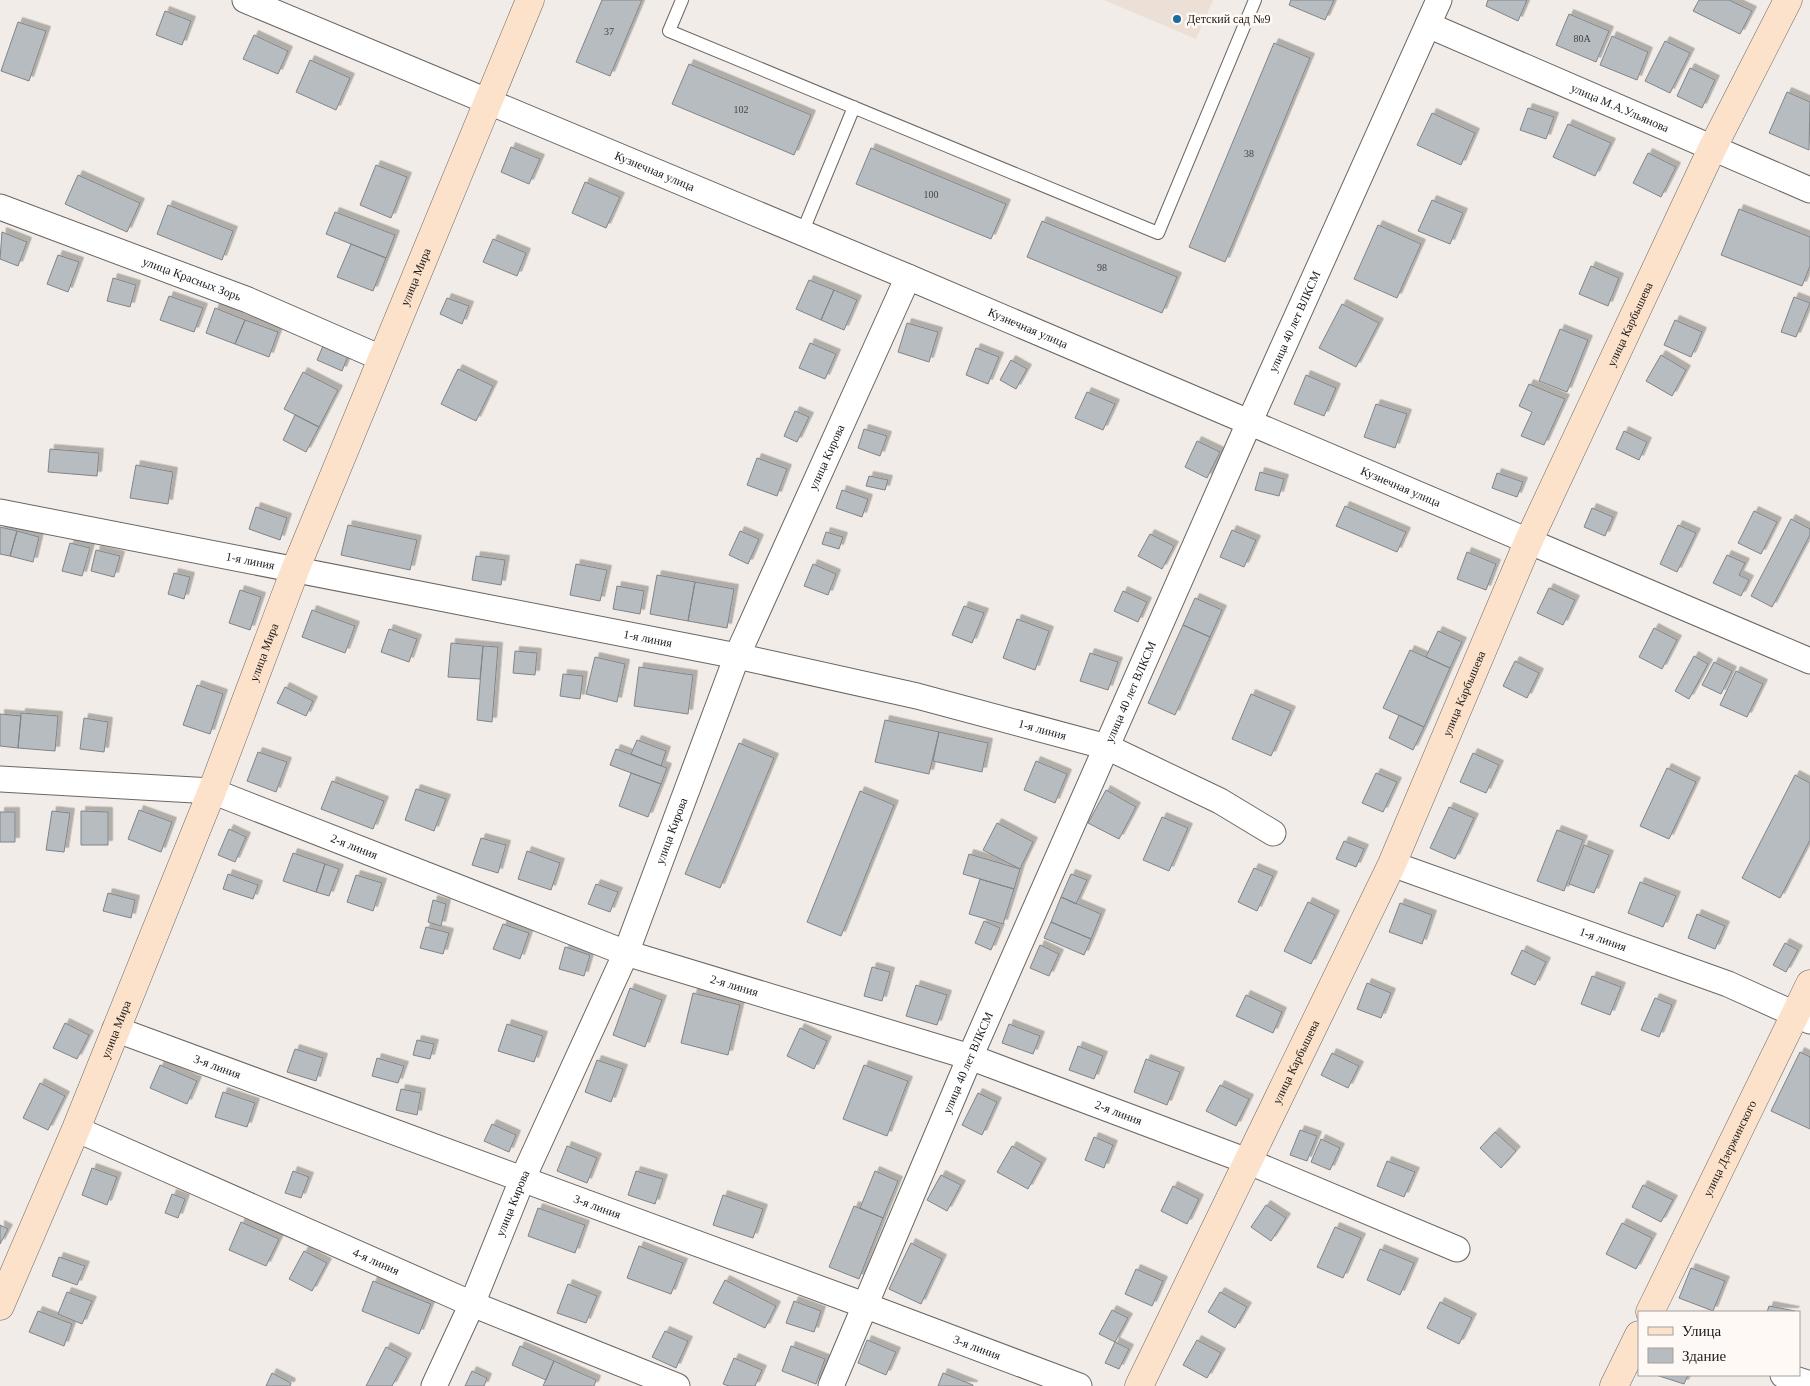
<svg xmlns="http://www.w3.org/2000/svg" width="1810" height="1386" viewBox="0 0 1810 1386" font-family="'Times New Roman',serif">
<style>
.built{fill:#ebdfd6}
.building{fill:#b7bcc0;stroke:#808589;filter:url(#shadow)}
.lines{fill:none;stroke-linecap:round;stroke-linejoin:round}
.lane-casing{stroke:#6b6663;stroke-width:14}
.street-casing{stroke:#6b6663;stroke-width:27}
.secondary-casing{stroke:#6b6663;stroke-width:29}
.lane{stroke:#fff;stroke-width:12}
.street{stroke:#fff;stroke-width:25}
.secondary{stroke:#fce2ca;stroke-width:28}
.poi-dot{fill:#1e6b9d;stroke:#fef9f5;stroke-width:2}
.labels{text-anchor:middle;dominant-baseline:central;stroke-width:5;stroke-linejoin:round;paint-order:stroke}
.number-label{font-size:10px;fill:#444344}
.poi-label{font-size:12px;fill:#1d1b1a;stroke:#fef9f5;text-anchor:start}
.street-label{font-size:12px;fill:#1d1b1a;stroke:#fef9f5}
</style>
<defs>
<filter id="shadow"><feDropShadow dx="4.5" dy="-4.5" stdDeviation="0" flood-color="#0004"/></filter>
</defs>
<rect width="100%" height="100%" fill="#f1ece7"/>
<path class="built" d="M1104 0H1213L1196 39Z"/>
<path class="building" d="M602 0H642L610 76 576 62Z
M1291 0H1334L1325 20 1289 5Z
M1488 0H1527L1518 21 1486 6Z
M1699 0H1729L1752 11 1740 34 1693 11Z
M165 11 191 21 182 45 156 35Z
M1569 14 1609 31 1596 62 1556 45Z
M18 22 46 31 29 81 1 71Z
M254 35 288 51 278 74 243 59Z
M1612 36 1648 52 1637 80 1600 65Z
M1665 41 1690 53 1670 93 1645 81Z
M1274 43 1310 58 1225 262 1189 247Z
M310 60 350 78 336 110 296 92Z
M689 64 811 115 794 155 672 104Z
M1690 68 1715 80 1702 108 1677 96Z
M1787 92 1810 102 1809 150 1769 133Z
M1528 108 1554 117 1546 139 1520 130Z
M1432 113 1475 133 1461 165 1417 145Z
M1568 124 1611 143 1595 176 1553 157Z
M511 147 540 159 529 184 501 172Z
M871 148 1006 204 991 239 856 184Z
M1648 153 1676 167 1661 197 1633 183Z
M376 165 407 177 391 218 360 205Z
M78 175 140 203 127 232 65 204Z
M585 182 620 197 606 228 572 213Z
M1432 200 1463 213 1450 244 1418 231Z
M168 205 233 231 222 260 157 234Z
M1739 209 1810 237V266L1802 286 1721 255Z
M335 212 395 235 386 258 326 234Z
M1042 221 1177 277 1162 313 1027 257Z
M1378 225 1421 244 1397 298 1354 279Z
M2 232 27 242 18 266 0 259Z
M493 239 526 253 517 276 483 262Z
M351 244 386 258 373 291 337 277Z
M58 255 79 262 68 292 47 284Z
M1591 266 1619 278 1608 306 1579 294Z
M113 278 136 285 130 307 107 301Z
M809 280 834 290 821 320 796 309Z
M834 290 857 300 844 330 821 320Z
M169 296 203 308 194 332 160 320Z
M1794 297 1810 303 1796 337 1781 332Z
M447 298 469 306 462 324 440 314Z
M1342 304 1379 323 1356 367 1319 348Z
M215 308 245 320 235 344 206 333Z
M245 320 278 332 269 357 235 344Z
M1675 320 1702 332 1691 357 1664 345Z
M907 323 938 332 929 362 898 352Z
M1560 329 1588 340 1567 392 1539 381Z
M810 343 836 354 825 379 799 368Z
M323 346 348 356 342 371 317 360Z
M976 348 999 357 988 384 966 375Z
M1661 355 1686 370 1672 396 1646 381Z
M1011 360 1027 369 1016 389 1000 380Z
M458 369 493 386 476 421 441 404Z
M303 372 338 390 319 427 284 409Z
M1306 375 1336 388 1324 416 1294 404Z
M1529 384 1565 399 1544 445 1521 436 1532 412 1519 406Z
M1087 392 1115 404 1103 430 1075 418Z
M1376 404 1407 414 1395 448 1364 437Z
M795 411 809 417 797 442 784 436Z
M295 415 319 427 306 452 283 440Z
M864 429 887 436 880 456 858 448Z
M1624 431 1647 442 1639 460 1616 449Z
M1197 441 1220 452 1207 478 1185 467Z
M50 449 99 453 97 476 48 472Z
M757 458 787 469 777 496 747 485Z
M136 465 173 472 168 504 130 498Z
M1260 472 1284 479 1279 496 1255 490Z
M1497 473 1523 482 1517 497 1492 488Z
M869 476 888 480 885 490 866 486Z
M842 490 868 499 862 517 836 508Z
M1345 506 1406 532 1397 552 1336 526Z
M256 507 287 518 280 540 249 529Z
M1592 508 1613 517 1605 536 1584 527Z
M1754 511 1777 522 1761 554 1738 543Z
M1791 519 1810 529V535L1772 607 1751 596Z
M348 525 417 540 410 570 341 555Z
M1678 525 1696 533 1677 572 1660 564Z
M0 527 17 531 10 556 0 554Z
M1232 530 1256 540 1244 567 1220 557Z
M17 531 39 537 33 562 10 556Z
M740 531 759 539 748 564 729 555Z
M826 532 843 537 839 549 822 544Z
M1150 534 1174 546 1162 569 1138 556Z
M70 543 90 548 82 576 62 571Z
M96 550 120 556 114 577 91 571Z
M1467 552 1496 564 1486 590 1457 579Z
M1727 555 1745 563 1739 575 1749 580 1741 596 1713 583Z
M476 556 505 560 501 585 472 580Z
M576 564 607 570 600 601 570 595Z
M813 564 836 574 828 595 804 586Z
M174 573 190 577 184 599 168 594Z
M657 575 695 582 688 621 650 614Z
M695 582 734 589 727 628 688 621Z
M617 586 644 591 640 614 613 609Z
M1549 588 1575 600 1563 625 1537 613Z
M240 590 261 597 250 630 229 623Z
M1123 591 1147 602 1138 622 1114 611Z
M1195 598 1222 610 1210 637 1183 625Z
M964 606 984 613 972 643 952 635Z
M312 610 355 626 345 653 302 637Z
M1017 619 1049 631 1035 670 1003 658Z
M1183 625 1210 637 1175 715 1148 703Z
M1654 628 1677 640 1662 669 1639 657Z
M389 629 417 639 409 662 381 652Z
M1438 631 1462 642 1450 668 1426 657Z
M451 643 483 646 480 679 448 677Z
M483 646 498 647 492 722 477 720Z
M1410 650 1450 668 1424 727 1383 708Z
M515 651 537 653 535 675 513 673Z
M1090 653 1118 662 1108 690 1080 681Z
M1694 656 1708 664 1689 699 1675 691Z
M595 657 625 664 617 702 586 694Z
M1515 661 1539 673 1527 698 1503 686Z
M1714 662 1732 671 1721 694 1702 685Z
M639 667 693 675 688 714 634 706Z
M1736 671 1763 684 1747 717 1720 705Z
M563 674 583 676 580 699 560 696Z
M197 685 223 694 210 734 183 725Z
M285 687 313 701 306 716 277 703Z
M1251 694 1291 711 1271 756 1232 739Z
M21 713 58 716 55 751 18 748Z
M0 714 21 716 18 748 0 746Z
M1399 715 1424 727 1413 750 1389 738Z
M84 718 108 722 104 752 80 749Z
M885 720 939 732 929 774 875 762Z
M939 732 988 743 982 772 933 761Z
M637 740 666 751 661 766 631 754Z
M739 743 774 758 720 888 685 874Z
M616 749 667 768 661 784 610 765Z
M258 752 287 762 276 792 247 781Z
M1473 753 1499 765 1486 793 1460 782Z
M1036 761 1067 774 1055 803 1024 790Z
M1667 768 1696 782 1669 839 1640 826Z
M631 773 661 784 648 817 619 806Z
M1376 773 1397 782 1383 812 1362 803Z
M1795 775 1810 783V840L1780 898 1742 878Z
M332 781 384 801 373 829 321 809Z
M416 789 446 799 434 831 405 820Z
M1106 790 1136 807 1119 839 1088 823Z
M860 791 894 805 841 936 807 922Z
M1449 807 1474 818 1455 859 1430 848Z
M139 810 172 822 161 852 128 839Z
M52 811 70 813 64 852 46 850Z
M81 811 108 812V845H81Z
M0 812H15V842H0Z
M1162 817 1188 828 1169 871 1143 860Z
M997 823 1033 842 1020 869 983 850Z
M229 829 246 837 235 862 218 855Z
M1557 830 1583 840 1564 891 1537 881Z
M481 838 506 845 498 873 472 865Z
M1344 841 1364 849 1356 867 1336 859Z
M1584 845 1609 855 1594 893 1569 884Z
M527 851 560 863 551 890 518 879Z
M293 853 325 864 316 892 283 881Z
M969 854 1020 869 1014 889 963 874Z
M325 864 339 869 329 896 316 892Z
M1254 868 1273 876 1257 911 1238 902Z
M228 874 258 885 253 899 223 889Z
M1071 874 1087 880 1076 904 1061 897Z
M356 875 382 883 373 911 347 902Z
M980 879 1014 889 1003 924 969 914Z
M1640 882 1676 896 1663 927 1628 913Z
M596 884 618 892 610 912 588 904Z
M108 893 135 900 131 918 103 911Z
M1061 897 1101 914 1091 939 1051 922Z
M433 900 446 904 441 926 428 922Z
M1308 902 1335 915 1311 964 1284 951Z
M1400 903 1432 915 1422 944 1389 932Z
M1697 914 1725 926 1715 949 1688 938Z
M984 921 1000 928 991 950 975 943Z
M1051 922 1091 939 1084 955 1044 938Z
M503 924 529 933 520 959 493 949Z
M426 927 449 933 443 954 420 948Z
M1785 943 1798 950 1786 972 1773 965Z
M1040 945 1059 954 1049 976 1030 968Z
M565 947 590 955 584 976 559 969Z
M1522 950 1546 962 1535 985 1511 974Z
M872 967 890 972 882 1001 864 996Z
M1592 976 1621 987 1610 1015 1581 1004Z
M1367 983 1391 993 1381 1018 1357 1009Z
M916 985 947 995 937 1025 906 1016Z
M630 988 662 1000 645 1047 613 1035Z
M693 993 740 1005 728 1055 681 1043Z
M1246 995 1282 1012 1273 1033 1236 1016Z
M1655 998 1672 1005 1659 1037 1641 1030Z
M65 1023 89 1035 77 1059 53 1048Z
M507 1024 543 1036 534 1062 498 1051Z
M1009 1024 1040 1036 1033 1054 1002 1043Z
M800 1028 827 1041 814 1069 787 1056Z
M417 1040 434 1044 430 1059 413 1055Z
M1078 1046 1103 1056 1094 1079 1069 1070Z
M295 1049 323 1058 316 1081 287 1072Z
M1800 1052 1810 1057V1129L1771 1111Z
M1332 1053 1359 1066 1348 1088 1321 1075Z
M377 1058 404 1066 398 1083 372 1076Z
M1146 1059 1180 1072 1167 1105 1134 1092Z
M597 1060 623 1069 611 1102 585 1092Z
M160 1065 197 1081 187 1104 150 1088Z
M864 1065 908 1081 887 1136 843 1119Z
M40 1083 65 1096 48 1130 23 1118Z
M1220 1085 1249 1099 1236 1126 1206 1111Z
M401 1089 421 1093 417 1115 396 1110Z
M223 1092 255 1103 247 1127 215 1117Z
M978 1093 997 1102 982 1135 962 1125Z
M492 1124 516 1135 509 1152 484 1141Z
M1300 1130 1317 1136 1307 1161 1290 1155Z
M1495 1132 1516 1151 1501 1168 1480 1148Z
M1094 1137 1113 1145 1104 1168 1085 1160Z
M1321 1139 1340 1148 1330 1170 1311 1162Z
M567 1146 597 1158 587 1183 557 1171Z
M1012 1146 1042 1163 1028 1189 997 1172Z
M1387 1161 1415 1172 1404 1197 1377 1186Z
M92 1168 117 1177 107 1205 82 1195Z
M293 1171 309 1177 301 1198 285 1193Z
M636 1171 663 1179 655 1204 628 1195Z
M875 1171 898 1181 883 1218 860 1208Z
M941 1175 961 1185 947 1211 927 1200Z
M1643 1185 1673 1200 1661 1222 1632 1207Z
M1173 1186 1199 1199 1187 1224 1161 1211Z
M172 1194 185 1199 178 1218 165 1213Z
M723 1195 763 1209 753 1238 713 1225Z
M1266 1205 1286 1218 1271 1241 1251 1227Z
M854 1206 883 1218 859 1279 829 1267Z
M538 1208 585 1225 575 1253 528 1236Z
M241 1222 279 1239 266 1266 229 1250Z
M1622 1223 1652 1238 1636 1269 1606 1254Z
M0 1225 8 1229 0 1244Z
M1335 1227 1361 1238 1343 1278 1317 1267Z
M911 1243 942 1259 921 1304 889 1289Z
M639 1246 683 1263 671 1294 627 1278Z
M1380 1249 1414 1263 1400 1295 1367 1280Z
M304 1251 327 1263 312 1291 289 1279Z
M59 1257 85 1266 77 1285 52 1276Z
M1691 1268 1725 1281 1713 1311 1679 1298Z
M1136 1269 1163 1281 1152 1306 1125 1294Z
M725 1280 776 1306 765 1328 713 1303Z
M373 1281 431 1304 419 1334 362 1311Z
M568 1284 597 1296 586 1323 557 1313Z
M67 1292 92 1301 82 1324 58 1314Z
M1220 1292 1247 1307 1235 1328 1208 1312Z
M794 1301 821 1311 814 1332 786 1323Z
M1440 1302 1472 1318 1459 1344 1427 1328Z
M1769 1306 1795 1311 1794 1312H1767Z
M1112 1310 1128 1318 1115 1342 1099 1334Z
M38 1311 72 1324 64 1346 29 1332Z
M665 1331 688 1341 676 1368 652 1357Z
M867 1340 896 1352 886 1375 858 1363Z
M1197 1340 1221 1353 1207 1378 1183 1365Z
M1115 1342 1129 1349 1119 1369 1105 1363Z
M520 1346 554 1361 546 1380 512 1365Z
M791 1346 825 1359 816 1384 782 1371Z
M386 1347 407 1358 392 1386H366Z
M734 1358 762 1370 755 1386H729L723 1384Z
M554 1361 596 1380 594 1386H543Z
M472 1371 487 1378 484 1386H465Z
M272 1373 291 1383 290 1386H266Z
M943 1373 973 1385V1386H938Z
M1656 1375H1688L1684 1384Z"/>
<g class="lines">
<defs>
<path id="lane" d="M682 0 669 31 1158 233 1255 0
M802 233 854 107"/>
<g id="street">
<path id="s1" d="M245 0 908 277 1810 661"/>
<path id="s2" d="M1428 25 1810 190"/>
<path id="s3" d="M0 207 248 300 381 358"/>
<path id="s4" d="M0 512 737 656 917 696 1107 747 1220 801 1273 833"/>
<path id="s5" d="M0 779 212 791 626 953 970 1057 1247 1161 1457 1249"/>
<path id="s6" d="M1392 864 1728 984 1810 1021"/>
<path id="s7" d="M115 1029 864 1305 1079 1386"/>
<path id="s8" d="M76 1129 472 1304 677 1386"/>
<path d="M1783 1375 1810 1384"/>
<path id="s9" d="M434 1386 472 1304 522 1180 626 953 737 656 908 277"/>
<path id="s10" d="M831 1386 970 1057 1249 423 1439 0"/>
</g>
<g id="secondary">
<path id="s11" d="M0 1306 76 1129 212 791 295 570 530 0"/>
<path id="s12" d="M1650 1312 1810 984"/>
<path id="s13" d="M1139 1386 1392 864 1529 540 1712 149 1788 0"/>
<path d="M1614 1386 1639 1335"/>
</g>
</defs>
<use href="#lane" class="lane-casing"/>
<use href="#street" class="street-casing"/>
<use href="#secondary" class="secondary-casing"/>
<use href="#lane" class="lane"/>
<use href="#street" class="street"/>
<use href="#secondary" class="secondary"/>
</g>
<circle class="poi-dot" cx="1177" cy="19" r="5"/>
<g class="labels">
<g class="number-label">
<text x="609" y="31">37</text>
<text x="1582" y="38">80А</text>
<text x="741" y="109">102</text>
<text x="1249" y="153">38</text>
<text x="931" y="194">100</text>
<text x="1102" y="267">98</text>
</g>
<g class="poi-label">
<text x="1187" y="19">Детский сад №9</text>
</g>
<g class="street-label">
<text stroke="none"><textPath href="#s2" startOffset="209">улица М.А.Ульянова</textPath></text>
<text stroke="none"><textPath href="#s1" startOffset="444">Кузнечная улица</textPath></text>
<text stroke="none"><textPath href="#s11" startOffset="1110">улица Мира</textPath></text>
<text stroke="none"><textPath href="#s3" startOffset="205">улица Красных Зорь</textPath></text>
<text stroke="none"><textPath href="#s10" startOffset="1161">улица 40 лет ВЛКСМ</textPath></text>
<text stroke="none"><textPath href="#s13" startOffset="1170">улица Карбышева</textPath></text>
<text stroke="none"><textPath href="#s1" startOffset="849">Кузнечная улица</textPath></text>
<text stroke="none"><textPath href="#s9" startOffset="1009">улица Кирова</textPath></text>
<text stroke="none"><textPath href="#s1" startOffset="1254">Кузнечная улица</textPath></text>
<text stroke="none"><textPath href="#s4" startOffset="255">1-я линия</textPath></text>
<text stroke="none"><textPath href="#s4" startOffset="660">1-я линия</textPath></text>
<text stroke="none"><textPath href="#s11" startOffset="705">улица Мира</textPath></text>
<text stroke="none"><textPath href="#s10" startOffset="756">улица 40 лет ВЛКСМ</textPath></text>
<text stroke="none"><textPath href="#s13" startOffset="765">улица Карбышева</textPath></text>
<text stroke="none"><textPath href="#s4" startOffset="1065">1-я линия</textPath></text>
<text stroke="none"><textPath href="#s9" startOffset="604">улица Кирова</textPath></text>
<text stroke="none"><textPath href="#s5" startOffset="365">2-я линия</textPath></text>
<text stroke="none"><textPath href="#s6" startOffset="224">1-я линия</textPath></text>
<text stroke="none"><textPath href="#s5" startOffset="770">2-я линия</textPath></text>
<text stroke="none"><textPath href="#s11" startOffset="300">улица Мира</textPath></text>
<text stroke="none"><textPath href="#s13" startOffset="360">улица Карбышева</textPath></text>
<text stroke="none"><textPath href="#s10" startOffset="351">улица 40 лет ВЛКСМ</textPath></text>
<text stroke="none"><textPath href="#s7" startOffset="109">3-я линия</textPath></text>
<text stroke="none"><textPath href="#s5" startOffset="1175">2-я линия</textPath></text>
<text stroke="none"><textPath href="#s12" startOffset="182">улица Дзержинского</textPath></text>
<text stroke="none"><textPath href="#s9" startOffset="199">улица Кирова</textPath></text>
<text stroke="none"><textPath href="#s7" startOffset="514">3-я линия</textPath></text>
<text stroke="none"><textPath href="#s8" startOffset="328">4-я линия</textPath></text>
<text stroke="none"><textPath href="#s7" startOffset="919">3-я линия</textPath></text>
</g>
</g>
<rect x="1638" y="1311" width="162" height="65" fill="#fef9f5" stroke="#a4a09d"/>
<rect x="1648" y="1327" width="25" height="8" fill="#fce2ca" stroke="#a4a09d"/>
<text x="1682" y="1336" font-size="15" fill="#1d1b1a">Улица</text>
<rect x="1648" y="1348" width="25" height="15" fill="#b7bcc0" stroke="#a4a09d"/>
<text x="1682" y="1361" font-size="15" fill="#1d1b1a">Здание</text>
</svg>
